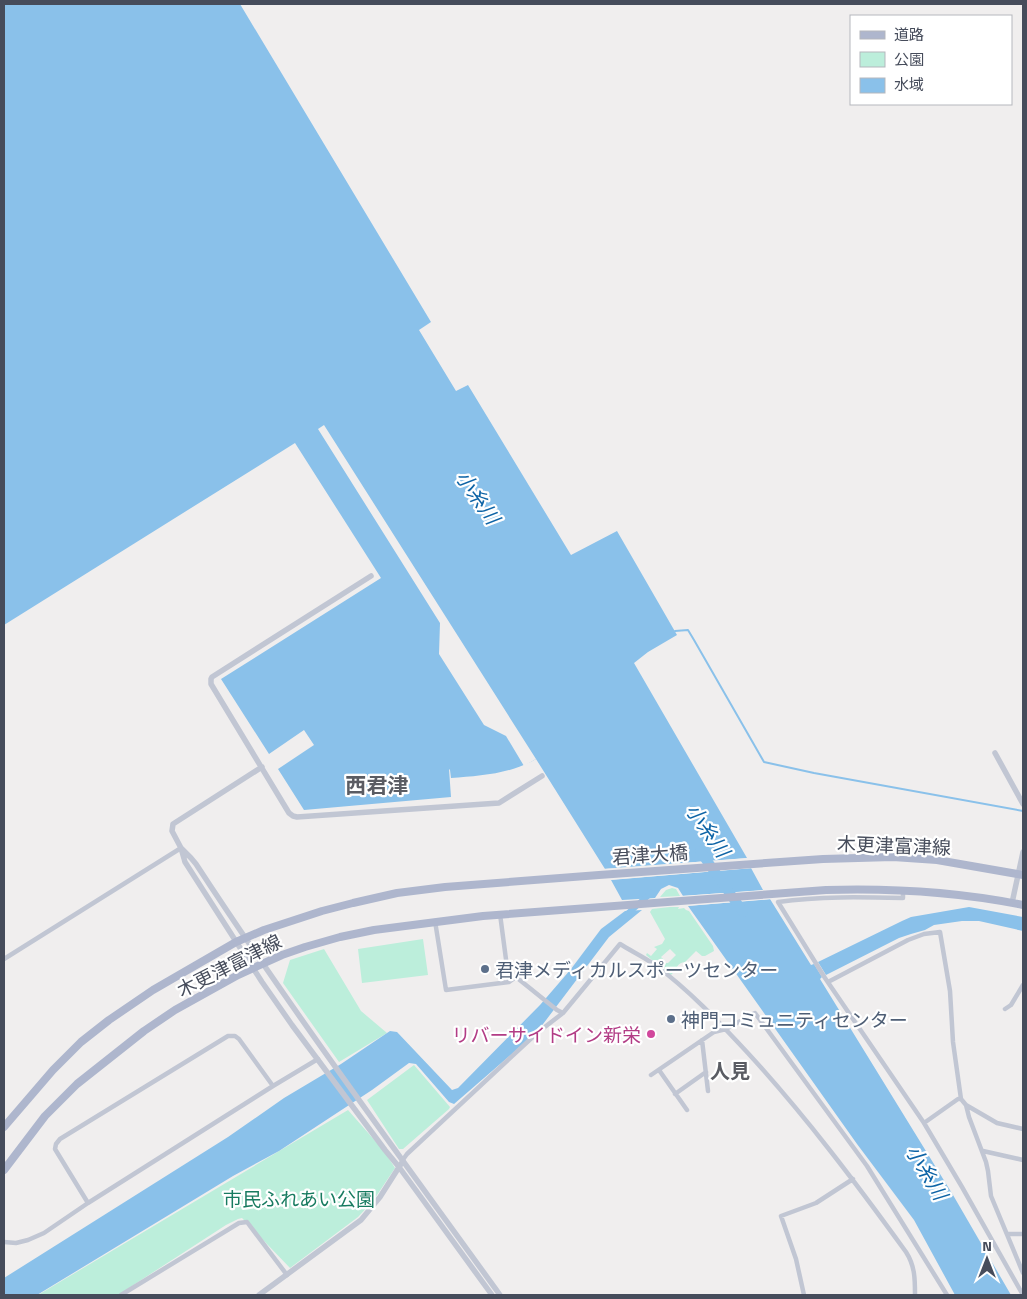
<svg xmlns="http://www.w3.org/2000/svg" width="1027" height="1299" viewBox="0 0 1027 1299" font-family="'Titillium Web','Noto Sans JP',sans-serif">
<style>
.green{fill:#bceedb}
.water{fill:#8ac1ea}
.pier{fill:#f0eeee}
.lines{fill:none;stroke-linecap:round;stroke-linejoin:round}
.stream{stroke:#8ac1ea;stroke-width:2}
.canal{stroke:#8ac1ea;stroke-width:6}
.river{stroke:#8ac1ea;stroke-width:10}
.minor{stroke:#c1c6d3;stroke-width:4.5}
.tertiary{stroke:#c1c6d3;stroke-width:5.5}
.primary{stroke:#aeb6cd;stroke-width:8}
.service-dot{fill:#5c6f8a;stroke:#fff;stroke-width:2}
.hotel-dot{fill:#d1479c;stroke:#fff;stroke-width:2}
.labels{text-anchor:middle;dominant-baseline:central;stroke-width:4.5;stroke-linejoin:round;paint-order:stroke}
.street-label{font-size:19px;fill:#464c5b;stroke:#fff}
.service-label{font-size:19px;fill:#4e5e75;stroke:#fff;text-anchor:start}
.hotel-label{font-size:19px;fill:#b23c85;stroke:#fff;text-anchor:end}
.park-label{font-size:19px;fill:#187b60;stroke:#fff}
.water-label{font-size:20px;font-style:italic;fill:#0e64a6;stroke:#fff}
.neighbourhood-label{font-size:20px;font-weight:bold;fill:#5a5c63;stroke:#fff}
.quarter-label{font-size:21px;font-weight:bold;fill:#5a5c63;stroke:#fff}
</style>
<rect width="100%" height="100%" fill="#f0eeee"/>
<path class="green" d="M672 888 676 889 680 896 660 897 666 890Z
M670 907H679L678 909 684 908 686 910 689 911 713 946 714 951 705 956H702L696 951 685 962C677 962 676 971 671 975L662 969 666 963H668L676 955 670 949 661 957 665 961 660 967 646 955 647 953 651 956 657 949 654 947 662 944 665 939 650 912 652 909Z
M423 939 428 975 362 983 358 949Z
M324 949 361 1011 387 1033 339 1062 283 983 290 960Z
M414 1065 450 1107 449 1109 403 1149H399L367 1100Z
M348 1110 384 1151 395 1168 373 1201 358 1217 290 1268 242 1218 238 1219 226 1225 118 1295H38Z"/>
<path class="water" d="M4 4H240L431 322 419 330 456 391 468 385 571 555 617 531 677 635 648 652 634 663 747 858 605 869 536 759C510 774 480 776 451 778L450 770 449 769 451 797 304 810 278 769 314 745 304 730 269 754 221 679 381 578 295 443 4 625Z
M751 868 763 890 683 896 678 888 669 885 661 889 655 898 622 900 611 880Z
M770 899 811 965 814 964 822 977 820 979 953 1195 1011 1295H955L914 1220 857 1144 688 906Z
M969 907 1023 917V931L979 921H962L934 925 925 930 911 934 899 938 826 975 818 962 902 921 911 917Z
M642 910 609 937 537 1032 454 1104 449 1102 416 1064 409 1063 372 1090 279 1151 233 1176 37 1295H4V1278L228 1137 284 1098 341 1064 390 1031 397 1032 452 1090 458 1088 540 1005 571 969 601 929 625 911Z"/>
<path class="pier" d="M324 425 536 759 524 766 506 736 484 725 439 654 440 623 318 429Z
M749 858 747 860 605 872 602 869Z
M753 866 754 868 608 880 609 878Z
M766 890 765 891 681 898 680 896Z
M772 897 773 899 686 906V904Z"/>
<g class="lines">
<path class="stream" d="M675 631 688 630 694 640 764 762 814 773 1023 811"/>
<path class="canal" d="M625 916 651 893"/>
<path class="river" d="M700 851 743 912"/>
<path class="minor" d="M903 890V898C861 897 820 896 778 902L825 978 924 1123 962 1187 1023 1295
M500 914 509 982
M435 921 446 990 509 982 516 977 557 1010 563 1013
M4 959 181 848
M828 982 908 940 924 934 940 932 950 991 953 1042 961 1099 966 1105 969 1117 986 1162 988 1171 991 1196 1023 1273
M1005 1009 1011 1005 1023 985
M702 1040 708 1091
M659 1070 687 1110
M651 1075 714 1032 726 1029 755 1013 867 1166 947 1295
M675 1094 706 1072
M966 1105 997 1123 1023 1129
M924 1123 958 1099H961
M983 1151 1023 1160
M402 1161 407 1154 537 1033 563 1013 620 944C631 951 644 957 655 965 689 990 718 1021 746 1051 804 1114 856 1183 906 1252 915 1266 915 1279 915 1295
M88 1203 55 1149 56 1144 60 1139 228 1036H235L239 1039 273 1086
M1008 1234H1023
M4 1242 16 1243 28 1240 44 1233 88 1203 273 1086 318 1059
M121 1295 239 1223 247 1222 287 1275
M804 1295 796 1259 781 1216 816 1203 853 1179"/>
<path class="tertiary" d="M371 576 212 677 211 679V684L289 813 293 816 297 817 499 803 542 776
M995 753 1023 804
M262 767 173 824 172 831 181 848 185 862 262 982 292 1025 385 1150 399 1167 492 1295
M181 848 191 858 196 864C292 1011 397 1152 500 1295
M1012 903 1023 852
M259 1295 361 1220 380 1197 401 1164"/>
<path class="primary" d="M4 1127 53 1070 81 1042 109 1020 153 990 236 942 264 930 322 911 353 903 397 893 445 887 599 875 823 859 893 857 937 860 1023 875
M4 1170 45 1116 77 1084 144 1031 175 1010 238 975 282 955 305 947 340 937 374 930 483 916 826 890C892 888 958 892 1023 905"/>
</g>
<g class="service-dot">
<circle cx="485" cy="969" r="5"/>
<circle cx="671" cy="1019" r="5"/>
</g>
<circle class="hotel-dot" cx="651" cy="1034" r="5"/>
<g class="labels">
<g class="street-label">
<text transform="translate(894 845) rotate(2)">木更津富津線</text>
<text transform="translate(650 854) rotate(-4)">君津大橋</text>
<text transform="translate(229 965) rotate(-27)">木更津富津線</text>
</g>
<g class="service-label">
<text x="495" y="969">君津メディカルスポーツセンター</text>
<text x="681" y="1019">神門コミュニティセンター</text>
</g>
<g class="hotel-label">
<text x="641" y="1034">リバーサイドイン新栄</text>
</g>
<g class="park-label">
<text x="299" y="1198">市民ふれあい公園</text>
</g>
<g class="water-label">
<text transform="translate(478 497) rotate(55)">小糸川</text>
<text transform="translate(708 830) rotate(55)">小糸川</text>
<text transform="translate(927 1172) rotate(59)">小糸川</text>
</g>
<g class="neighbourhood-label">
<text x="730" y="1070">人見</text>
</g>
<g class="quarter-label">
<text x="377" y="785">西君津</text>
</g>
</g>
<rect width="1027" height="1299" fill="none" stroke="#464c5b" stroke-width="10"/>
<rect x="850" y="15" width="162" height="90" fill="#ffffff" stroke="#b5b7bd"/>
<rect x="860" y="31" width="25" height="8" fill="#aeb6cd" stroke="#b5b7bd"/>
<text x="894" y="40" font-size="15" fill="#464c5b">道路</text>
<rect x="860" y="52" width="25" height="15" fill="#bceedb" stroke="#b5b7bd"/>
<text x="894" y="65" font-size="15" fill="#464c5b">公園</text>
<rect x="860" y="78" width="25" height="15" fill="#8ac1ea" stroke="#b5b7bd"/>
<text x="894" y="90" font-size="15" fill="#464c5b">水域</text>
<g transform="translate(987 1259)" stroke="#ffffff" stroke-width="4" paint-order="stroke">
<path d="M0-4L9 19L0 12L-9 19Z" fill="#464c5b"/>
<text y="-8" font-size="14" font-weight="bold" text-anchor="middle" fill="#464c5b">N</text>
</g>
</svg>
